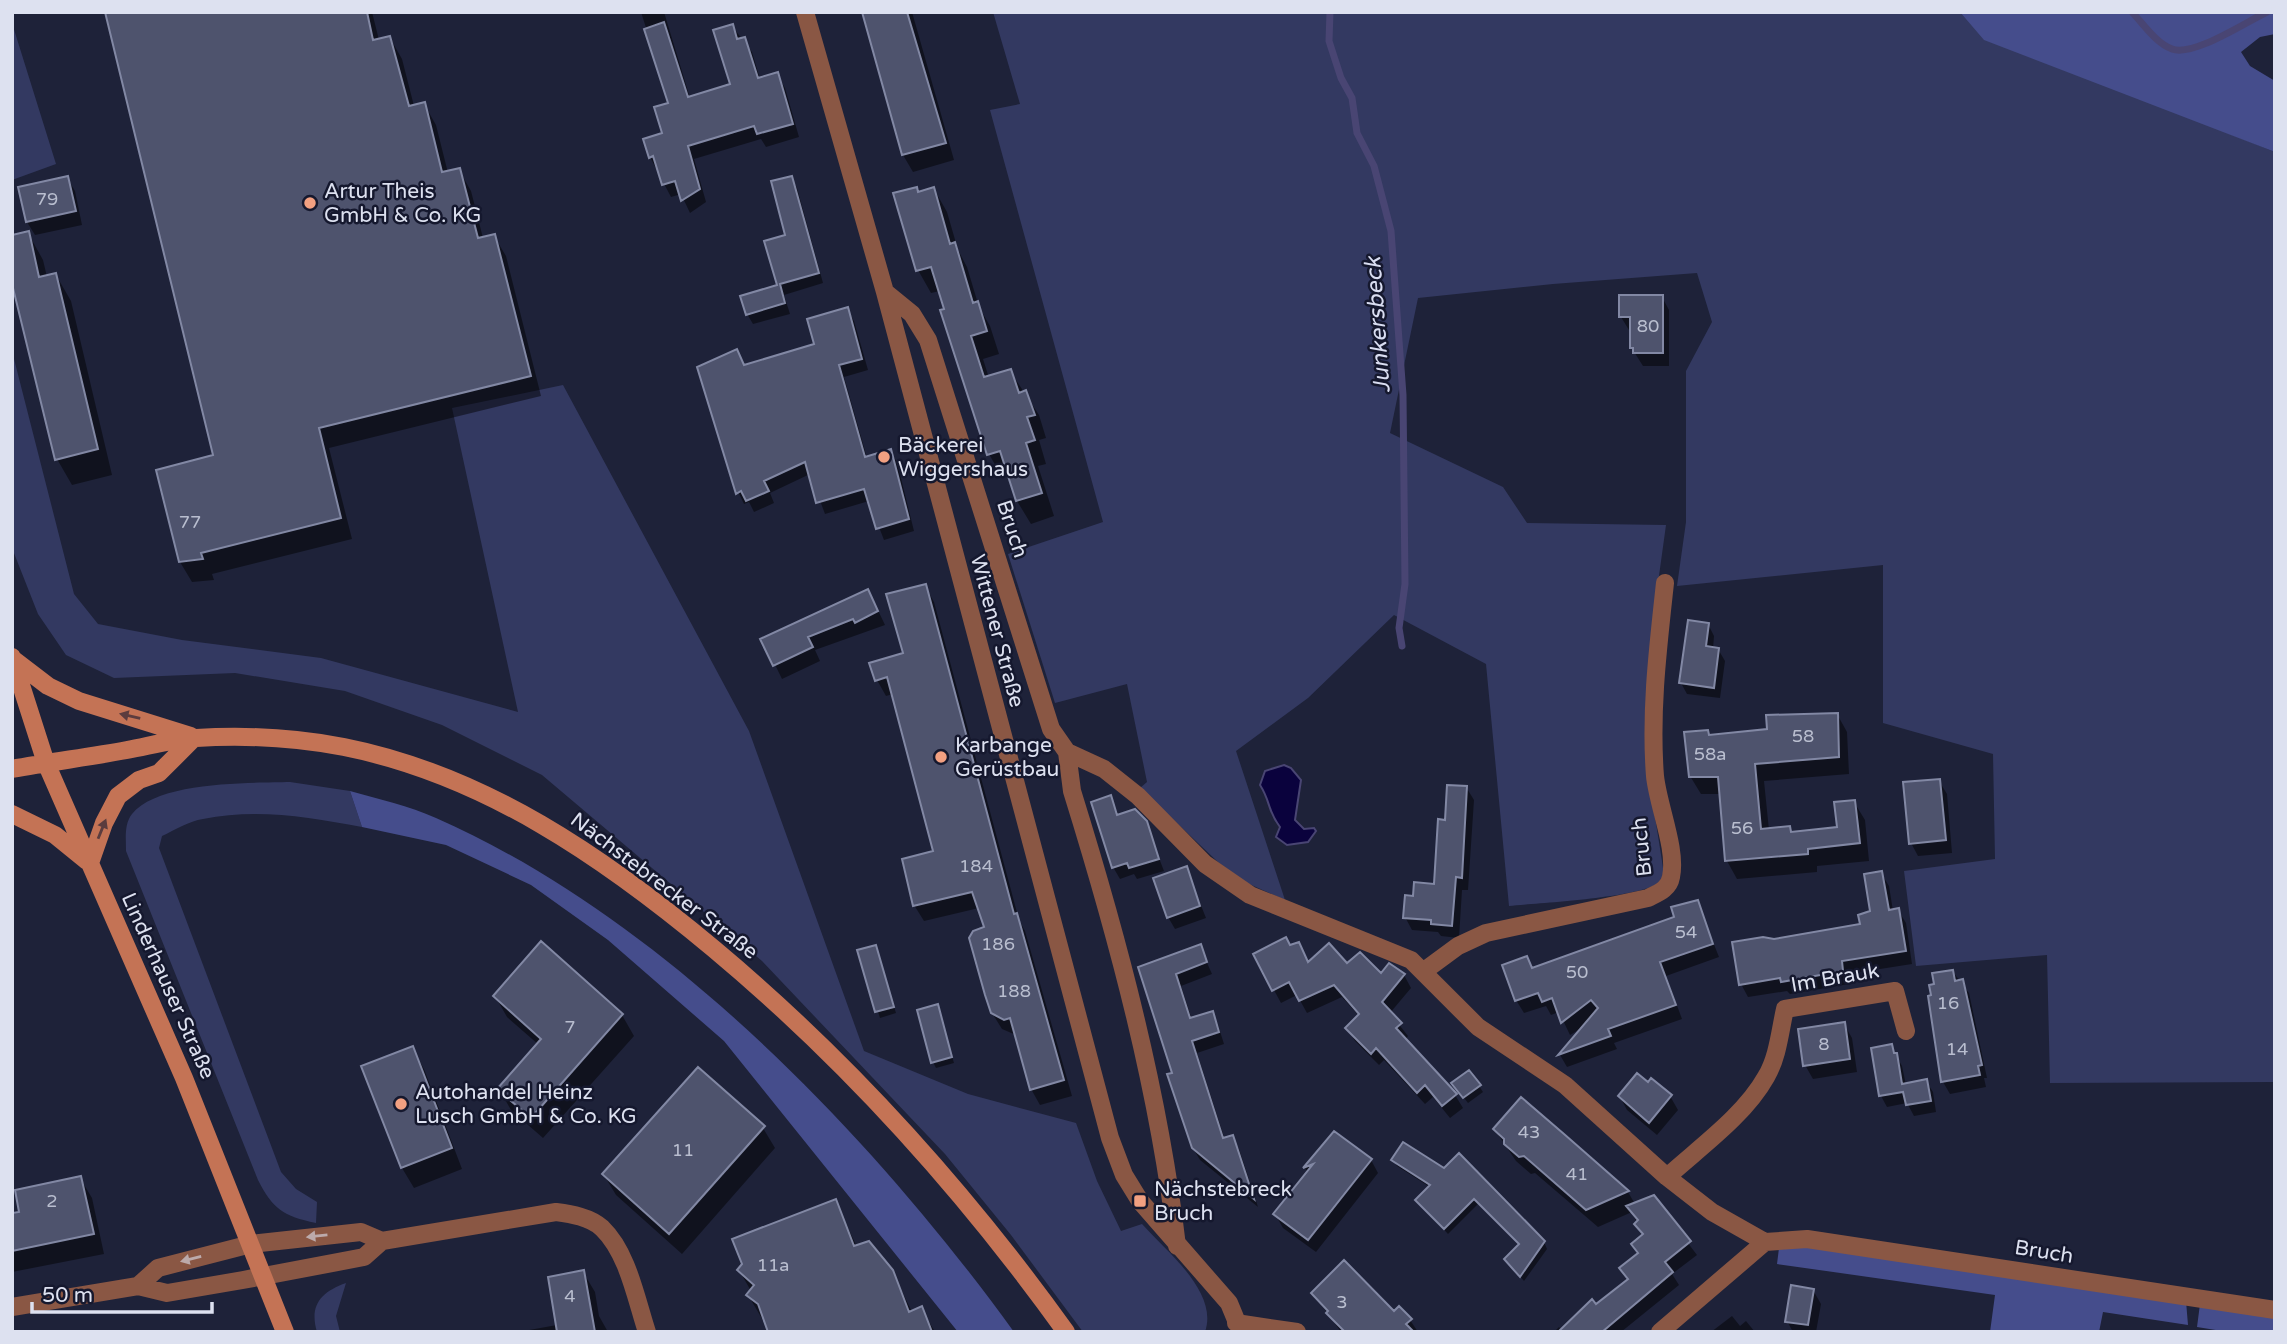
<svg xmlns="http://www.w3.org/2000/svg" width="2287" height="1344" viewBox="0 0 2287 1344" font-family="'Varela Round',sans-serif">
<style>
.green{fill:#333961}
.forest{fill:#454d8c}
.water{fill:#0a023d;stroke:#494573;stroke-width:2}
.shadow{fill:#0007}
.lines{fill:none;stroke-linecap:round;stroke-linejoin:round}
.stream{stroke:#494573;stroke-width:7}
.building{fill:#4e536d;stroke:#8288a4;stroke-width:2}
.minor{stroke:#8a5744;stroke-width:18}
.secondary{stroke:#c47355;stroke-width:18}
.oneway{fill:#5b3c3e}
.oneway2{fill:#bcaaab}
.poi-dot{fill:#f2a081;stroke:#15182e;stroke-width:2.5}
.labels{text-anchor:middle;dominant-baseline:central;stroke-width:5;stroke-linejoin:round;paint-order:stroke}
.number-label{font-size:18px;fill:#b9becf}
.poi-label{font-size:21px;fill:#dde1f0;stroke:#15182e;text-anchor:start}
.street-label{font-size:21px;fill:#dde1f0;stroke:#15182e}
.water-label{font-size:23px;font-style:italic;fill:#d9ddf1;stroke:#15182e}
</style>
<rect width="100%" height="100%" fill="#1e2239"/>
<path class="green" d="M993 12H1960L2138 97 2275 152V1082L2050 1083 2047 955 1916 966 1904 871 1995 859 1993 754 1883 723V565L1677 586 1686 522V371L1712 322 1697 273 1553 284 1418 298 1390 433 1503 487 1527 523 1666 525 1658 583 1649 779 1662 861C1663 868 1665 876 1659 882 1643 898 1536 903 1509 906L1486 664 1394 615 1308 698 1236 751 1285 900 1247 883 1219 863 1140 788 1147 782 1127 684 1055 703 1008 554 1103 522 990 110 1020 104Z
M12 23 56 164 12 180Z
M12 351 74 594 98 624 182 640 321 658 518 712 452 408 563 385 749 731 864 1051 968 1094 1076 1123 1097 1181 1121 1231 1142 1224C1166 1251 1219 1292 1205 1332H1083L1011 1235 945 1154 762 961 542 775 442 725 345 691 235 673 114 678 66 655 38 614 12 548Z
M290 782 350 791 362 827C309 817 256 808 203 819 189 821 175 830 162 836L159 848 281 1172 296 1189 317 1202 316 1223C283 1216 273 1209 258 1180L126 851C126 839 124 824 132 814 158 781 251 783 290 782Z
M346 1283 336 1316 340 1332H317C309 1305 321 1292 346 1283Z"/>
<path class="forest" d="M1960 12H2275V34L2260 37 2241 52 2250 66 2275 81V152L1984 40Z
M350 791C379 799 409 806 436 818 663 918 871 1134 1014 1332H958L724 1041 608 940 531 885 446 845 362 827Z
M1783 1244 2186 1301 2188 1325 2103 1312 2099 1332H1990L1995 1295 1777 1264 1779 1248Z
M2200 1304 2275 1312V1332H2228L2197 1327Z"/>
<path class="water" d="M1284 765 1291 768 1301 780 1295 820 1304 829 1314 828 1316 831 1308 842 1287 845 1276 837 1280 827C1267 810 1271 802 1260 785L1265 771Z"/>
<path class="shadow" d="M107 12H372L379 40 390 38 402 59 414 106 424 104 436 125 448 173 459 170 471 191 483 238 494 236 506 256 541 396 329 448 352 539 212 574 214 580 192 582 180 562 215 456Z
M641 12H664L690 98 732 86V26L752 52 760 79 777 75 785 88 799 137 766 147 761 139 694 159 706 202 690 213 681 194 671 197 650 157 664 134 670 104Z
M864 12H912L954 160 913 172 903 155Z
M67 178 75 191 82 225 35 235 27 222 20 188Z
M791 178 797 188 823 283 784 295 790 314 753 324 747 314 779 286 787 237Z
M934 189 947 212 958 250 967 267 979 307 990 326 999 354 983 359 989 378 1010 371 1039 415 1046 438 1039 440 1046 464 1038 466 1054 516 1031 524 1017 501 1009 474 1002 477 989 454 940 291 931 293 918 270 919 193Z
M28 233 43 260 47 277 56 275 71 301 112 475 72 485 57 459Z
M1662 297 1669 310V366H1643L1631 347 1632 330H1629L1621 317Z
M847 309 854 321 868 370 844 377 867 458 890 451 897 462 914 531 884 540 869 501 825 514 810 474 770 493 774 503 754 512 749 502 744 504 731 477 745 367 816 346Z
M925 586 934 602 1019 920 1025 931 1072 1096 1040 1105 1031 1089 1016 1035 1002 1029 992 1013 986 928 979 908 924 921 914 905 936 852 893 694 886 696 877 680 905 654Z
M875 604 885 625 815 650 820 661 782 679 763 640Z
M1708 624 1714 636 1713 649H1718L1725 661 1720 698 1687 694 1681 683Z
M1837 714 1847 732 1849 774 1764 781 1769 830 1789 828 1792 833 1839 829 1854 802 1865 820 1869 861 1817 866V872L1737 879 1727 861 1721 794H1701L1690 776 1707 732 1710 737 1768 730Z
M1939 781 1947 794 1952 853 1918 856 1911 843Z
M1466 787 1474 800 1468 890H1462L1459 938 1441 936 1438 932 1412 930 1405 917 1414 898 1436 885 1447 821Z
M1110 797 1119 816 1145 822 1164 871 1137 879 1134 874 1120 879 1113 867Z
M1186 868 1206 918 1175 929 1168 917Z
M1881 873 1889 886 1893 911 1898 910 1906 923 1912 964 1848 974 1849 984 1790 994 1787 991 1748 997 1741 984 1774 941 1862 925 1872 912Z
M1697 902 1719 957 1666 976 1682 1019 1614 1043 1617 1049 1567 1067 1560 1055 1587 1025 1570 1035 1559 1012 1551 1015 1546 1006 1524 1013 1516 1000 1527 958 1533 969 1676 918Z
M1298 944 1309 963 1347 965 1381 976 1404 975 1411 988 1390 1013 1408 1036 1405 1040 1455 1095 1463 1108 1450 1118 1433 1097 1425 1104 1384 1060 1379 1065 1355 1041 1347 1028 1359 1016 1342 997 1307 1013 1297 995 1281 1003 1255 955Z
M875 947 896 1013 880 1018 859 952Z
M1200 947 1212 974 1181 986 1192 1020 1212 1013 1218 1025 1224 1044 1197 1053 1225 1140 1232 1137 1239 1149 1258 1207 1200 1160 1193 1148 1174 1074 1140 968Z
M1953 972 1969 993 1987 1078H1984L1986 1087 1950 1094 1943 1082 1930 997Z
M495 996 622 1015 634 1036 543 1138 511 1110 499 1089 539 1045 507 1017Z
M937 1006 954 1063 936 1068 933 1062Z
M1844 1024 1852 1038 1857 1072 1813 1079 1805 1065Z
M1891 1046 1902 1066 1906 1085 1926 1081 1933 1092 1936 1112 1914 1116 1907 1103 1887 1107 1881 1096 1873 1049Z
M412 1048 424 1069 462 1169 414 1188 402 1168 364 1067Z
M1479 1086 1483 1092 1468 1103 1457 1089Z
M1670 1096 1678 1110 1657 1135 1627 1110 1620 1097Z
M1521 1100 1628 1192 1635 1204 1653 1197 1697 1255 1672 1274 1679 1285 1621 1332H1554L1559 1327 1562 1330 1628 1280 1621 1268 1639 1254 1643 1236 1632 1212 1598 1227 1535 1173 1531 1174 1516 1161 1495 1130Z
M763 1128 775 1148 682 1254 616 1195 604 1175Z
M1334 1133 1371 1160 1378 1173 1316 1252 1283 1228 1275 1214 1308 1173 1305 1168Z
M1393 1160 1444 1170 1544 1242 1547 1249 1524 1281 1506 1260 1520 1245 1478 1204 1448 1234 1417 1200 1430 1187 1397 1166Z
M80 1178 92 1198 104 1254 12 1272V1215L21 1213Z
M835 1201 857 1247 892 1271 912 1312 921 1308 935 1332H770L748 1295 751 1291 739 1270Z
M583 1272 595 1292 599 1316 608 1332H518L557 1325Z
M1813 1290 1821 1304 1816 1332H1793L1787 1321Z
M1313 1293 1410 1320 1418 1332H1341Z
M1732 1316 1740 1326 1746 1321 1755 1332H1711Z"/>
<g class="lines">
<path class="stream" d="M1330 12 1329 41 1341 78 1352 98 1357 133 1374 166 1391 231 1403 395 1405 584 1399 628 1402 646
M2132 12C2144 25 2156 43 2172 49 2193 57 2246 22 2267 12"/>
</g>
<path class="building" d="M105 12H367L373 40 390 36 409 106 425 102 442 172 460 168 478 238 495 234 531 376 319 428 341 518 201 553 203 559 179 562 156 470 213 455Z
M862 12H907L946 143 902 155Z
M664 22 688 97 730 84 713 30 733 24 737 39 745 37 758 78 778 72 793 124 757 134 754 126 688 146 700 189 681 201 675 181 662 185 653 156 649 158 643 139 662 133 654 107 668 103 644 29Z
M68 176 76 211 26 222 18 187Z
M792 176 819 273 780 284 785 303 746 315 740 296 777 285 764 241 785 235 771 181Z
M917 187 918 192 934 187 950 244 955 242 973 303 978 301 987 331 971 336 984 377 1011 369 1019 393 1026 390 1035 415 1027 417 1035 440 1026 443 1042 493 1016 501 1000 451 987 455 940 310 944 309 931 267 916 271 893 193Z
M29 231 39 277 56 273 98 449 55 460 12 284V235Z
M1619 295H1663V353H1633V348H1630V317H1619Z
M848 307 862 359 839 365 865 457 891 449 909 519 876 529 864 489 816 503 805 462 764 481 769 491 746 501 741 491 736 494 697 367 737 349 744 365 814 344 807 319Z
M926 584 1014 914 1017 913 1064 1080 1030 1090 1010 1018 1004 1020 991 1013 985 995 969 938 973 931 984 927 972 892 913 906 902 859 933 851 887 677 875 681 869 663 903 653 886 594Z
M868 589 878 611 855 623 853 619 808 637 813 647 773 666 760 639Z
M1688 620 1709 623 1706 646 1719 648 1714 688 1679 683Z
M1838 713 1839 757 1755 764 1761 829 1790 826 1791 832 1837 827 1834 802 1855 800 1860 843 1808 849V854L1725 861 1718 777H1689L1684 732 1708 730 1709 735 1767 729 1766 715Z
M1940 779 1946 840 1909 844 1903 782Z
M1447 785 1467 786 1462 878 1456 877 1452 926 1431 924V920L1403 918 1405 895 1413 896 1414 882 1434 884 1438 819 1445 820Z
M1111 795 1117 815 1135 809 1147 821 1159 859 1129 868 1127 863 1112 868 1091 802Z
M1187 866 1200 906 1167 918 1153 878Z
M1882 871 1889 910 1899 908 1906 951 1842 961 1843 971 1781 982 1780 978 1739 985 1732 942 1763 937 1774 939 1860 924 1858 915 1870 911 1864 874Z
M1698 900 1713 944 1660 962 1676 1005 1608 1029 1611 1036 1558 1055 1598 1008 1591 1000 1561 1023 1552 998 1542 1002 1538 993 1515 1001 1502 965 1527 956 1532 968 1674 917 1671 907Z
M1286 937 1290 945 1299 942 1308 962 1329 943 1347 963 1360 952 1381 973 1389 963 1405 974 1382 1002 1402 1023 1396 1028 1457 1094 1442 1106 1425 1085 1417 1093 1376 1048 1371 1054 1345 1028 1359 1014 1334 985 1299 1001 1289 982 1272 991 1253 954Z
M541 941 623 1014 531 1118 497 1089 541 1039 493 996Z
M1201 944 1207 962 1176 974 1190 1018 1213 1011 1219 1032 1192 1041 1223 1138 1233 1135 1254 1199 1192 1148 1167 1074 1172 1073 1138 967Z
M876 945 894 1007 875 1012 857 950Z
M1953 970 1955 981 1963 979 1982 1065 1978 1066 1980 1075 1941 1082 1928 996 1931 995 1929 985 1934 984 1932 973Z
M938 1004 952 1057 931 1063 917 1010Z
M1845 1022 1850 1059 1803 1066 1798 1029Z
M1892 1044 1894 1053H1897L1902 1084 1927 1079 1931 1101 1906 1105 1903 1092 1879 1096 1871 1048Z
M413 1046 452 1148 401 1168 361 1066Z
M698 1067 765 1126 669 1234 602 1174Z
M1469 1070 1481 1085 1463 1098 1451 1083Z
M1637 1073 1648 1082 1651 1078 1672 1095 1649 1123 1618 1096Z
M1521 1097 1564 1134 1629 1191 1586 1210 1524 1156 1519 1157 1504 1144V1139L1493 1129Z
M1334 1131 1372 1159 1308 1240 1273 1214 1313 1164 1303 1168Z
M1403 1142 1444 1168 1459 1153 1545 1241 1520 1277 1504 1259 1519 1244 1474 1199 1444 1229 1415 1200 1430 1185 1391 1160Z
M81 1176 94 1234 12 1251V1213L19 1212 15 1190Z
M1654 1195 1691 1241 1665 1262 1673 1272 1602 1332H1558L1592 1299 1596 1304 1628 1279 1619 1268 1638 1253 1631 1244 1643 1234 1634 1224 1638 1220 1626 1206Z
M836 1199 854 1246 869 1241 893 1270 909 1312 922 1306 932 1332H768L758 1304 746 1295 754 1285 737 1270 742 1264 732 1239Z
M1344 1260 1394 1311 1399 1306 1412 1319 1406 1324 1414 1332H1345L1326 1313 1328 1311 1311 1293Z
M584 1270 595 1332H557L548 1277Z
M1791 1285 1814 1289 1808 1325 1785 1322Z"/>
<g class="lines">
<path class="minor" d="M805 12 885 292 1110 1138 1124 1175 1140 1201 1229 1303 1241 1332
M885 292 912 314 928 340 1051 729 1067 752 1104 769 1138 796 1205 864 1250 895 1411 960 1478 1027 1565 1085 1667 1177 1712 1212 1765 1242 1807 1239 2275 1310
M1067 752 1072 791C1118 939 1159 1092 1177 1246
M1424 971 1458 946 1486 933 1648 898C1658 893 1669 889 1671 877 1677 849 1658 806 1655 776 1650 712 1658 647 1665 583
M1667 1177C1700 1147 1744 1116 1766 1077 1778 1057 1780 1031 1785 1009L1895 991 1906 1031
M138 1286 158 1268 251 1244 361 1232 382 1241
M12 1307 138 1286 167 1293 243 1280 364 1257 382 1241 556 1212C571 1214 590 1217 602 1228 628 1253 636 1299 647 1332
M1236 1323 1297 1332
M1660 1332 1765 1242"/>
<path class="secondary" d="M12 657 46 763 184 1078 285 1332
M14 660 48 686 79 701 191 736
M12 769C50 762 89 757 127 750 149 746 173 739 196 738 244 735 297 738 344 747 485 775 605 858 714 949 848 1061 964 1190 1066 1332
M12 814 55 835 87 861
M90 863 104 823 118 796 139 780 159 773 194 738"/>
</g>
<defs><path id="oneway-solid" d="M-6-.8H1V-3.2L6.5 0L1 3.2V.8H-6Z" transform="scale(1.75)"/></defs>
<g class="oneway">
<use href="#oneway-solid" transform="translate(130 716) rotate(-167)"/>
<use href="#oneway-solid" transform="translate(102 829) rotate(-68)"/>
</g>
<g class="oneway2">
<use href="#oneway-solid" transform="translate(317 1236) rotate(174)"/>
<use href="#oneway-solid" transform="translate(191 1259) rotate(166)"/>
</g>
<g class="poi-dot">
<circle cx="310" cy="203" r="7"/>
<circle cx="884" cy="457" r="7"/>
<circle cx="941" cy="757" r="7"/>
<circle cx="401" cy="1104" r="7"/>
<rect x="1133" y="1194" width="14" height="14" rx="3.5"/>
</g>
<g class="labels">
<g class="number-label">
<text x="47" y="199">79</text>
<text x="1648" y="326">80</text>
<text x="190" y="522">77</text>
<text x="1803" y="736">58</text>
<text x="1710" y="754">58a</text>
<text x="1742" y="828">56</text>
<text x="976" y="866">184</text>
<text x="1686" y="932">54</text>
<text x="998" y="944">186</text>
<text x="1577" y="972">50</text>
<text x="1014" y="991">188</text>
<text x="1948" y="1003">16</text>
<text x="570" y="1027">7</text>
<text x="1824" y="1044">8</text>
<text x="1957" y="1049">14</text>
<text x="1529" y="1132">43</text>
<text x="683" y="1150">11</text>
<text x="1577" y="1174">41</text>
<text x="52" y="1201">2</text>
<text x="773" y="1265">11a</text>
<text x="570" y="1296">4</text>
<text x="1342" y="1302">3</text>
</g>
<g class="poi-label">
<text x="324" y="191">Artur Theis<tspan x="324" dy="24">GmbH &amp; Co. KG</tspan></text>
<text x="898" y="445">Bäckerei<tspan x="898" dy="24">Wiggershaus</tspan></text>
<text x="955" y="745">Karbange<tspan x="955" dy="24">Gerüstbau</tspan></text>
<text x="415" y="1092">Autohandel Heinz<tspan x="415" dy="24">Lusch GmbH &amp; Co. KG</tspan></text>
<text x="1154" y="1189">Nächstebreck<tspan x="1154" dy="24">Bruch</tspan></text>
</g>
<g class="street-label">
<text transform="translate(1012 529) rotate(72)">Bruch</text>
<text transform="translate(997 631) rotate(75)">Wittener Straße</text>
<text transform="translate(1642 847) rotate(-96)">Bruch</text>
<text transform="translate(664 886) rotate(37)">Nächstebrecker Straße</text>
<text transform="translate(1835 978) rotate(-10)">Im Brauk</text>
<text transform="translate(168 986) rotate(66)">Linderhauser Straße</text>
<text transform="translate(2044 1252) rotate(9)">Bruch</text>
</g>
<g class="water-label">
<text transform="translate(1378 325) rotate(-94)">Junkersbeck</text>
</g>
</g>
<rect width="2287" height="1344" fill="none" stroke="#dde1f0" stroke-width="28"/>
<path d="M32 1302v10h180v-10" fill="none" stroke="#dde1f0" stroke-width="3.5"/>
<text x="42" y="1302" font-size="21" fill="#dde1f0" stroke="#15182e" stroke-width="5" paint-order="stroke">50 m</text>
</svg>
